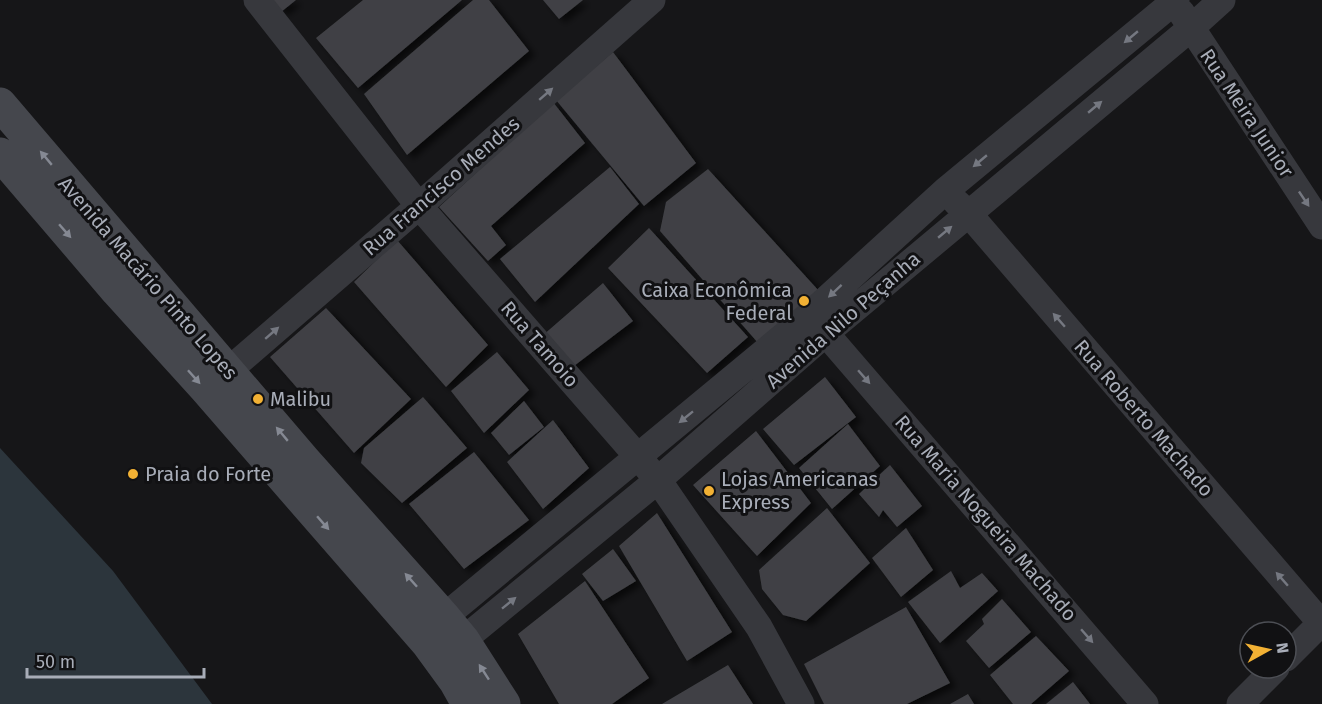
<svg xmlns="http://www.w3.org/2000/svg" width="1322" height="704" viewBox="0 0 1322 704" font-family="'Fira Sans',sans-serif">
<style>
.water{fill:#2c353c}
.building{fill:#404145;filter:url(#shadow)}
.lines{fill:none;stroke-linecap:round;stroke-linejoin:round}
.minor{stroke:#37383d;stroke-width:27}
.secondary{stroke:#45474d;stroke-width:33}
.oneway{fill:#757881}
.oneway2{fill:#858993}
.poi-dot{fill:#f2b134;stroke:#111113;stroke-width:2}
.labels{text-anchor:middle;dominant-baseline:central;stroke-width:6;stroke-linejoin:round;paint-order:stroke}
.street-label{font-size:20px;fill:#a8adb8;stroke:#111113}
.poi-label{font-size:20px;fill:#a8adb8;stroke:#111113;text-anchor:start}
</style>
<defs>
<filter id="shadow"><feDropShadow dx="6" dy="4" stdDeviation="3" flood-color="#0009"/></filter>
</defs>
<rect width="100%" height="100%" fill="#161618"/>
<path class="water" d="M0 448 113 571 212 704H0Z"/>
<path class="building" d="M272 0H296L281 12Z
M363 0H462L358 88 316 38Z
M473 0H489L529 51 407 155 364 94Z
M543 0H583L559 19Z
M613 52 696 163 644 206 556 100Z
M553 102 585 143 491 226 506 245 488 261 439 207Z
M610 167 639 204 535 302 500 259Z
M708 169 819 291 759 344 660 231 666 202Z
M649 228 748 337 707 373 608 268Z
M397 240 488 345 446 387 354 282Z
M603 283 633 321 570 369 542 336Z
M326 308 411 399 354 453 270 357Z
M497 352 529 390 484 433 451 391Z
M825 377 856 417 794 465 763 429Z
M423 397 467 448 402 503 361 463 364 448Z
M524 401 544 427 509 455 491 433Z
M553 420 589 468 543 509 507 462Z
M848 424 880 466 832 509 799 468Z
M756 431 811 503 757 556 693 485Z
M474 452 529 520 464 569 409 504Z
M890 465 922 506 897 527 883 510 879 517 859 494Z
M827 508 870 563 806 621 783 615 762 589 759 570Z
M657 513 732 632 687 661 619 546Z
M906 528 933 570 901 597 872 558Z
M613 549 636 581 603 601 582 574Z
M951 571 960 588 982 573 998 591 940 643 908 602Z
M585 581 649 678 612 704H559L518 634Z
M1002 599 1031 632 989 668 966 641 984 624 982 619Z
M906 607 950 683 907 704H824L804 664Z
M1036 636 1069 671 1031 704H1013L990 675Z
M728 665 753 704H662Z
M1073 682 1090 704H1046Z
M968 694 974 704H950Z"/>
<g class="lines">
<path class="minor" d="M257 0 419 206 658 480 759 627 801 704
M1181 12 1322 226
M956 202 968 213 1321 623
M815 321 1145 704
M228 371 419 206 652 0
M444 617 809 315 945 191 1176 0
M463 640 658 480 826 333 1191 28 1222 0
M1286 658 1322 622
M1240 704 1276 668"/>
<path class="secondary" d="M0 104 304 460 444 617 463 640 504 704
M0 154 117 291 205 388 428 644 455 681 468 704"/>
</g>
<defs><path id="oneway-solid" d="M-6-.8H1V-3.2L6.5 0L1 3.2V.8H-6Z" transform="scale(1.5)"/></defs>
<g class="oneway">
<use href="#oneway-solid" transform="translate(1131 37) rotate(140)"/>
<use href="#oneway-solid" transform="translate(546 94) rotate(-41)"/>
<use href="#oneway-solid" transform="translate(1095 107) rotate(-40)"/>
<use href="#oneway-solid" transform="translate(980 161) rotate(140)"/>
<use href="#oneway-solid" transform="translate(1304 199) rotate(56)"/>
<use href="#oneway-solid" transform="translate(945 232) rotate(-40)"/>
<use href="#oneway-solid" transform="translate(835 291) rotate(137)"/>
<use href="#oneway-solid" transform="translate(1059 320) rotate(-131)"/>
<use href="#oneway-solid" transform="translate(272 333) rotate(-41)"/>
<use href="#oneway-solid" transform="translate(864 377) rotate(49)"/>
<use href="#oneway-solid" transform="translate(686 417) rotate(141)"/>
<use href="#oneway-solid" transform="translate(1282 579) rotate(-131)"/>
<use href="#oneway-solid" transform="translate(509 603) rotate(-39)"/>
<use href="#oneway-solid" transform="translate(1087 636) rotate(49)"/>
</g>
<g class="oneway2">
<use href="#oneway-solid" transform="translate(46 158) rotate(-130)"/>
<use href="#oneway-solid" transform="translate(65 231) rotate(49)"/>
<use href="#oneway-solid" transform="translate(194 377) rotate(48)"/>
<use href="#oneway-solid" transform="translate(282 434) rotate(-130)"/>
<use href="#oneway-solid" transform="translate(323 523) rotate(49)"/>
<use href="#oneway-solid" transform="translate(411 580) rotate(-132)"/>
<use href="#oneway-solid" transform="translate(484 672) rotate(-123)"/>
</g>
<g class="poi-dot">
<circle cx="804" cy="301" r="6"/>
<circle cx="258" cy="399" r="6"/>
<circle cx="133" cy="474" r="6"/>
<circle cx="709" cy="491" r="6"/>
</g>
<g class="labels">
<g class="street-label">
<text transform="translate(1247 113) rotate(56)">Rua Meira Junior</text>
<text transform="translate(441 186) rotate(-41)">Rua Francisco Mendes</text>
<text transform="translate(148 278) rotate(49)">Avenida Macário Pinto Lopes</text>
<text transform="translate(843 320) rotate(-41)">Avenida Nilo Peçanha</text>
<text transform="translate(540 344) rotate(49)">Rua Tamoio</text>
<text transform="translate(1144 418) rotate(49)">Rua Roberto Machado</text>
<text transform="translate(986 518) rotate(49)">Rua Maria Nogueira Machado</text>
</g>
<g class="poi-label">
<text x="792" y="290" text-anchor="end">Caixa Econômica<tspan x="792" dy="23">Federal</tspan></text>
<text x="270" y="399">Malibu</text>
<text x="145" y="474">Praia do Forte</text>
<text x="721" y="479">Lojas Americanas<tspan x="721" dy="23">Express</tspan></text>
</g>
</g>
<g transform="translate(1268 650) rotate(82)"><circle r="28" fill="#111113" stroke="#4d4f55" stroke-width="1.5"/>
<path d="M0-4.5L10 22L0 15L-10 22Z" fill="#f2b134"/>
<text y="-9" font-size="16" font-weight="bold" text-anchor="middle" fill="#a8adb8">N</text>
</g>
<path d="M27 668v9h177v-9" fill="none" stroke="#a8adb8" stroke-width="3"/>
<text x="36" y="668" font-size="18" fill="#a8adb8" stroke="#111113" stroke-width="4.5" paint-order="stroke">50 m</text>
</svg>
